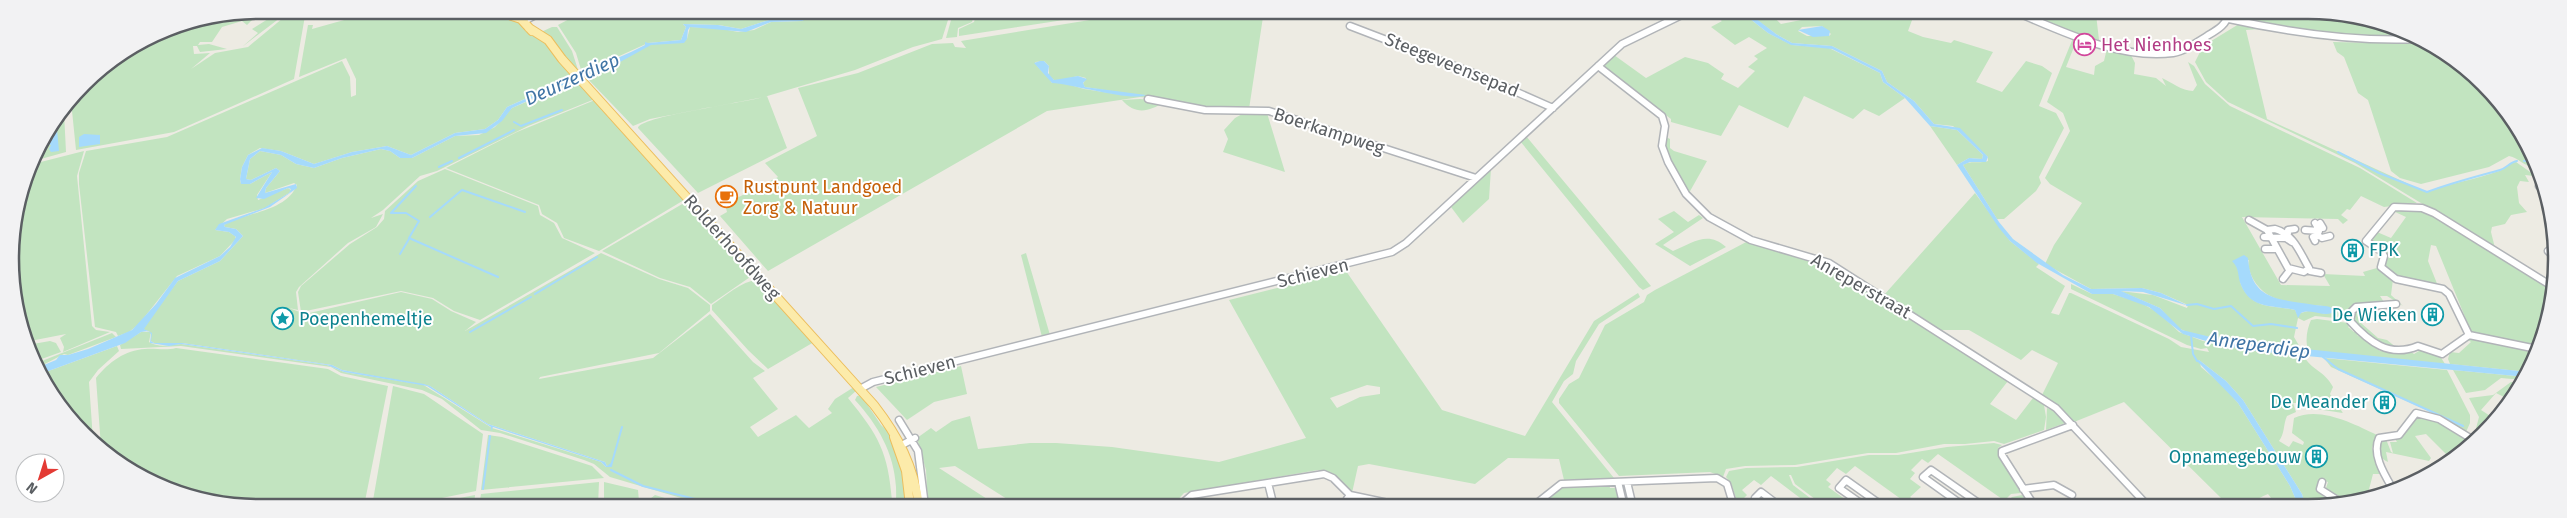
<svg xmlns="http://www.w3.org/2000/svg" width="2567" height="518" viewBox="0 0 2567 518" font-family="'Fira Sans',sans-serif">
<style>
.green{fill:#c2e4c0;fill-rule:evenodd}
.water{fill:#a5dafc}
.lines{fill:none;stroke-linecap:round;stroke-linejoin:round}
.stream{stroke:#a5dafc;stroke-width:2}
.minor-casing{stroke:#b1b4b8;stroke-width:9}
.major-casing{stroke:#ecbe5d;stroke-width:10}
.minor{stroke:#fff;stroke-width:6}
.major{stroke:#fcebaa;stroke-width:8}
.labels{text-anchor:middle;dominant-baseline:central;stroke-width:4;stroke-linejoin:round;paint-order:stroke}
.hotel-label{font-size:18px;fill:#b23c85;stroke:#fff;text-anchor:start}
.street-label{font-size:18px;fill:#5b5f63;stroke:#fff}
.food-label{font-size:18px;fill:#c56008;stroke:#fff;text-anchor:start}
.culture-label{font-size:18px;fill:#0d838f;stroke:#fff;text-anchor:end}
.water-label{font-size:19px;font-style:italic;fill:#4075a5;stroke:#fff}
.rim{fill:none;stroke:#5b5f63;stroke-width:2.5}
</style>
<rect width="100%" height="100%" fill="#edebe3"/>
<path class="green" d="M259 10H281L258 14 247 25 242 21 222 27 212 42H200L198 45 209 44 227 49 200 52 197 46H193L194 54 210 53 191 69 215 53 248 47 283 18 280 12 306 10 294 79 174 132 76 150 71 101 83 83 164 29Z
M358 10H490L521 21C527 30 530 34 542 37L573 77 507 107 498 120 485 129 455 133 411 155 387 146 352 152 314 164 281 151 260 148 248 155 242 167 240 179 241 184H250L272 172 257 195 258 200 288 188 291 190 289 193 265 208 227 219 215 230 229 232 235 236 236 239 220 256 177 276 139 324 129 332 118 336 116 332 95 327 79 184V173L86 151 167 137 342 61 350 77 351 97 356 95V79L346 58 299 77 308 25H313L312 29 362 15Z
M618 10 775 11 783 19 769 20 741 29 719 25 683 24 686 27 681 40 648 43 582 73 576 53 558 25 571 18Z
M807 11H975L972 22 958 28 957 37 946 38 951 20H948L942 39 913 47 855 70 764 97 650 119 633 126 585 76C609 71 629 51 653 44 666 41 674 45 687 39L690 27 718 28 738 32 754 30 771 22 802 21 809 14Z
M977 11H1123L959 36V29L974 22Z
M1204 11 1263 17 1249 109H1211L1164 99 1140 97 1047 111 768 271 720 216 727 212 725 204 778 177 765 163 817 136 798 88 858 73 932 44 953 43 955 47 966 48 961 41 1139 12ZM1044 61 1049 66V76L1054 80H1061L1078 76 1086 78 1083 84 1085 87 1136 95 1129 96 1084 89 1064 83H1052C1047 74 1039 71 1035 62Z
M1708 11H1740L1768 33 1792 45 1829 48 1880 73 1883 82 1905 98 1879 116 1864 109 1853 119 1804 96 1788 128 1739 105 1721 136 1671 122V119L1605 69 1604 64 1614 55 1646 78 1685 57 1708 63 1724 74 1721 79 1738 88 1755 71 1748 67 1758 59 1754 56 1767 48 1749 37 1735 45 1711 27 1722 21Z
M1746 12H1768L1781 24 1816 17 1814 12H1915L1908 31 1923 37 1951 43 1954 40 1993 52 1976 82 2002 92 2026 61 2042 66 2052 73 2039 106 2056 113 2064 128 2039 177 2041 183 2036 191 2004 219H1997L1963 165C1970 160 1979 164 1988 161V157L1953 126 1934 124 1914 101 1887 82 1882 71 1832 46 1792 43 1776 34ZM1822 26 1831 34 1829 36H1807L1798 31 1802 27Z
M2022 12H2101L2102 15 2096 14 2099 40 2068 31Z
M2239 12H2340L2413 37 2359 40 2237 19Z
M276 14 279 18 276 21 242 47 258 33 252 29Z
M2239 24 2259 29 2246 30 2267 119 2426 192C2450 183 2475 180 2499 171 2506 169 2508 163 2516 162L2533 174 2534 176 2525 175 2529 182 2520 181 2517 187 2519 203 2527 212 2511 215 2505 224 2492 227 2491 232 2495 248 2355 163 2228 102 2206 82 2195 62 2203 46Z
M552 27H557L572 51 579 73 562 56 553 40 541 32Z
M2073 38 2074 47 2066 67 2094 75 2095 66 2104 61 2107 48 2130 53 2135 63 2134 74 2156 78 2166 86 2162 78C2171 82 2182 91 2193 91L2197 85 2188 62 2194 66 2205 84 2230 106 2360 168 2417 203 2384 207 2361 196 2350 210 2347 209 2341 215 2348 220 2343 224 2338 219 2242 217 2281 285 2330 286 2323 274 2365 276 2363 272 2377 268 2393 279 2391 295 2403 306 2387 296H2380L2386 305 2352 308 2345 319 2315 316 2304 321 2298 318 2294 337 2301 349 2227 341 2187 332 2178 328 2160 308 2120 291 2153 295 2187 308 2188 305 2161 293 2142 288 2091 289 2045 264 2054 245 2082 203 2050 184 2045 178 2070 131 2063 113 2047 102ZM2249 260C2247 267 2250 272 2253 279 2268 305 2297 303 2323 306L2325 314 2312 310 2297 314 2295 310C2274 305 2254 310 2242 287 2238 279 2241 271 2236 264Z
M2423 40 2432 43 2505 107 2535 167C2524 167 2519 158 2509 156L2489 167 2421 184 2400 178 2391 171 2368 100 2358 93 2344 57 2337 52 2333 42 2378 43Z
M577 80 595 99 528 126 437 171 420 176 383 210 371 218 383 214 376 227 348 243 299 287 296 292 298 310 289 308 305 314 401 292 432 299 451 311 476 322 465 331 601 253 659 279 688 288 710 305V311L659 353 540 377 539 379 653 358 710 314 753 362 765 371 753 378 778 409 750 427 758 437 796 415 809 428 832 413 828 409 835 399 854 387 857 390 848 398C879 436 888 452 892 501L889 504 864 506H724L681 498 610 477 594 464 584 460 500 433 481 430 442 399 422 390 341 373 331 367 181 346 121 349 120 345 141 332H150L143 329 150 317 178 281 220 261 243 236 236 229 225 227 224 225C246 212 286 212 297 185L294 183 265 193 266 188 280 171 276 168 251 180 246 179 250 159 260 151 281 155 296 164 314 168 342 158 381 149 390 151 400 158H412L455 136 479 135 495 127 512 108ZM151 332V341L154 343H182L332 365 342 370 418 384 344 372 327 365 181 344C171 345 158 348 149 342ZM422 384 430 386 488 424 605 462 607 466 610 465 611 467H606L601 462 492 428Z
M767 96 787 148 698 193 638 128C639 116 750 102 767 96Z
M1140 99 1164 102C1149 112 1135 115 1122 100Z
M595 100 608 117 615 122 684 200 599 251 564 238 557 223 542 214 539 205 446 168 517 132Z
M64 112 66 152 30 162 42 145H51V152L57 129 51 131Z
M1246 112 1267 113 1285 172 1223 152 1228 139 1224 130 1235 118Z
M1930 126 1957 130 1983 155 1982 159 1969 158 1957 165Z
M1526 136 1651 286 1643 290 1639 287 1520 141Z
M1666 137 1670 139V148L1674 151 1707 161 1689 193C1681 178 1663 155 1666 137Z
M84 151 77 176 92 326 96 330 110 332 63 352 64 347 60 338 66 334 25 342 23 339 11 243 29 165Z
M1491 168 1489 199 1463 223 1451 207Z
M445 169 538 206 540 215 554 223 562 238 595 253 480 320 454 311 433 298 401 291 301 312 298 292 301 286 350 244 377 227 384 219 385 211 418 181Z
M1975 193 2010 241 2039 264 2036 267 2065 286 2051 313 2059 315 2069 293H2071L2169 339 2181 347 2209 352 2207 348 2201 349 2187 345 2071 289V284L2092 294H2113L2141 303 2159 313 2179 332 2203 341 2256 351 2304 356C2311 370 2325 371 2333 387L2330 394 2343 413 2316 409 2312 400 2297 398V403H2293L2296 412 2287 416C2283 425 2285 433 2279 441L2289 447 2293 441 2303 445 2304 442 2292 433 2294 418C2320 406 2354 424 2377 435L2372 448 2381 474H2373L2367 497 2344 503 2325 491 2328 482 2320 480 2317 487 2323 496 2338 504 2306 507 2302 494 2243 400 2226 381 2199 360 2201 367 2222 385 2238 403 2290 486 2299 507H2278L2268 494C2249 502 2236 514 2218 500L2221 498 2124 402 2074 422 2058 407 2041 397 2058 363 2032 350 2021 360 1969 330H1937L1884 295Z
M684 203H688L753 275 711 304 690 287 660 278 602 251Z
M2397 208 2420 210 2429 213 2555 292 2538 348 2472 334 2436 246 2431 245 2428 261 2438 286 2399 278 2382 267 2384 261 2372 238 2377 232 2391 238 2406 217 2393 211Z
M1674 211 1688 222 1699 215 1703 218 1663 245 1673 251C1692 243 1708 230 1726 247L1690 266 1655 244 1674 232 1658 219Z
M1750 240 1825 265 2008 381 1990 404 2016 420 2033 398 2044 405 2046 417 2044 430 2004 444 1994 441 1965 444H1944L1896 453H1868L1795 465 1745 466 1726 469 1723 477 1710 472 1619 476 1559 403V399L1569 384 1579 378 1605 325 1644 302 1647 295 1655 290Z
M1026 253 1050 335 1042 337 1021 255Z
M1346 271 1442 410 1525 436 1594 321 1638 293 1640 297 1599 324 1576 361 1573 374 1564 381 1552 402 1614 478 1564 480 1559 459 1508 458 1475 484 1369 464 1358 466 1352 493 1318 470 1184 493 1171 507 1018 506 955 466 939 468 998 506H928L926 470 917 438 931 428 936 432 952 421 970 416 978 449 1030 443H1056L1112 447 1219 462 1306 438 1229 300ZM1367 385 1380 387V394L1360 397 1337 408 1330 398Z
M757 280 814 342 768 369 748 350 712 310V305C725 296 742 281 757 280Z
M2365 308 2382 321 2386 320 2389 322H2380L2364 310 2358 313 2364 321 2361 323 2378 338 2387 340 2397 348 2402 346 2405 349 2386 348 2354 324 2353 314 2356 310Z
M2317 319 2348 323 2350 325 2348 327 2354 332 2358 331 2360 333 2357 335 2365 340H2369L2367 342 2380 351 2382 349 2410 351 2414 354 2419 351 2416 348 2440 356 2445 364 2308 350C2305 340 2307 329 2311 320Z
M112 333 116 337 68 355 64 354 39 367 37 363Z
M2470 338 2537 351 2529 372 2450 364 2448 359 2450 352 2459 353 2471 342 2467 339Z
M50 341 56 343 61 352 36 361 27 345Z
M117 346 119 351 98 370 89 382 93 440 72 423 43 373Z
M176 348 328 369 341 376 388 386 364 506H227L135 475 101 447 96 378C109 362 125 350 145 349 156 348 165 351 176 348Z
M2324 358 2447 370 2470 415V423L2466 432 2433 413 2331 367Z
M961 366 967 394 934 402 907 420 876 387Z
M2453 370 2526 377 2523 380 2501 378 2485 390 2466 393Z
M2511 382 2521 383 2506 404 2508 399 2496 393 2481 410 2495 419 2484 435 2477 440 2474 436 2479 417 2469 398 2493 395Z
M393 386 424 394 483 434 476 491 403 506H372Z
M861 395 881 425 889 432 894 445 903 475 907 506H894C897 501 896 494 896 487 894 453 878 425 855 400L857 396Z
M2047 408 2054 411 2065 423 2046 430Z
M2420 415 2445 425 2474 442 2450 458 2426 434 2415 436 2431 458 2429 461 2386 452 2388 462C2379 458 2380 452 2379 444L2386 439 2391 452 2393 453 2390 442H2397L2395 439Z
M488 435 502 437 592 466 604 478 481 490Z
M1994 443 2002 445 1998 448 1999 456 2021 493 2011 494 2001 504 1999 503 2002 499 1938 454 1928 463 1922 459 1911 470 1915 473 1910 479 1921 487 1910 497 1923 507H1912L1855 466 1846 474 1837 468 1826 480 1831 484 1828 487 1856 507H1837L1828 500 1823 505 1795 484 1791 475H1789L1793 485 1822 507H1812L1771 476 1761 485 1754 480 1742 490 1747 495 1742 500 1751 507H1739L1731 483 1726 477 1729 471 1746 468 1797 467 1869 455H1898L1947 447Z
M599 482 598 506H479L481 494Z
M604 482 638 490 639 501 637 506H604Z
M1609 484 1610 488H1616L1621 507H1593L1564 503 1552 507H1538L1562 487Z
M475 495 474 506H418Z
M655 495 691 506H693H644L646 502Z
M2022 495 2030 507H2001L2012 497Z"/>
<path class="water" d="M775 11H781L784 13 799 11 787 18H804L800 11H807L809 18 802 21 771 22 746 32 690 27 688 30 687 39 684 43 651 45 611 67 558 87 512 108 502 121 486 133 455 136 412 158H400L390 151 381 149 342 158 314 168 296 164 281 155 260 151 250 159 246 179 251 180 276 168 280 171 266 188 265 193 296 184 297 188 270 207 224 225 225 227 236 229 243 236 220 261 178 281 144 329 152 333 151 341 154 343H182L332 365 342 370 424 384 430 386 488 424 605 462 607 466 611 463V467H606L601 462 505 431 493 427 491 431V427L427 386 344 372 327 365 181 344 169 346 150 343 151 334 148 331 141 332 125 343 43 373 39 367 56 360 60 355H68L88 349 132 330 156 304 175 278 220 256 230 247 236 237 229 232 215 230 219 224 264 208 289 193 291 189 288 188 264 199 256 198 272 172 250 184H241L240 179 242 167 248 155 262 148 281 151 314 164 352 152 387 146 411 155 455 133 485 129 498 120 507 107 631 52 645 45V42L648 43 681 40 686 27 683 24 718 25 741 29 769 20 782 19Z
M1740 11H1746L1776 34 1792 43 1832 46 1882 71 1887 82 1914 101 1934 124 1960 128 1988 157 1986 162H1970L1963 165 1999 222 2013 239 2063 275 2091 289 2142 288 2161 293 2189 306 2143 292 2121 291 2160 308 2182 330 2227 341 2529 372 2526 377 2256 351 2219 345 2183 334 2149 307 2113 294H2092L2037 263 2010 241 1999 228 1957 165 1969 158 1982 159 1983 155 1957 130 1930 126 1905 98 1883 82 1880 73 1832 49 1791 45 1768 33Z
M1822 26 1830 31 1829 36 1813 37 1798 30Z
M1040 61H1044L1049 66 1048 73 1054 80 1078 76 1087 79 1083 83 1085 87 1146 95C1131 102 1073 84 1052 83L1034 63Z
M57 129 59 151 51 152 49 149 51 145 46 144 36 152 51 131Z
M84 134 100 135V144L79 147V137Z
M2244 255 2248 258C2251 302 2281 299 2315 305 2322 306 2328 305 2333 309L2332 313C2322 317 2312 308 2301 313L2298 318 2295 310C2274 305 2251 310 2241 285 2237 275 2240 269 2232 261Z
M2196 360H2199L2226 381 2243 400 2302 494 2306 507H2299L2290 486 2238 403Z"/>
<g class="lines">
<path class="stream" d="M583 14 601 10
M514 122 521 126 562 110
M2338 152 2379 173 2427 192C2451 183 2475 177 2500 170 2507 168 2510 162 2517 161
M459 158 514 130
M2524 161 2532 160
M439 167 452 161
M416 186 391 213H406L419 221 409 238 498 277
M430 217 462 190 525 212
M400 254 409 239
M535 294 597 257
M2187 305 2197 304 2214 309 2231 306 2253 326 2271 324 2297 328
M470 332 531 297
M2191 335 2193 354 2197 361
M2323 357 2338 369 2463 426
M2479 433 2484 435
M609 466H611L622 427
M611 470 643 486 715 504
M483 489 490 436"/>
<defs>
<path id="minor" d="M2016 12C2063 32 2121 60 2173 53 2185 51 2196 43 2207 36 2217 30 2227 25 2229 12
M2229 19C2292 33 2354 42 2419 39
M524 21 545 10
M1350 26 1478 75 1553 108
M1598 66 1662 116 1665 126 1662 146 1668 162 1686 194 1709 217 1751 240 1829 263 2056 408 2149 507
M1148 99 1205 110 1269 111 1476 178
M2543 184 2539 186 2548 194
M2249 220 2267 230
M2315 223 2318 228H2323L2320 223
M2275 229C2294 234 2300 253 2309 268L2304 272 2288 268 2267 230Z
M2305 230 2319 231
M2288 233V230L2295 229
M2264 237 2286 238 2292 242
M2322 238 2330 236
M2315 241 2313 237 2319 236 2316 230
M2552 248 2548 251 2553 256
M2265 249H2277
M2309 268 2310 271 2321 273
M2283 279 2290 270
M2396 304 2356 307 2352 311 2350 321C2369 342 2389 358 2418 346L2442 354 2469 335 2537 349
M2469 335 2449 294 2443 289 2396 279 2381 267 2384 256 2381 251 2366 241 2394 207 2422 208 2434 213 2555 288
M860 389 873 382 1392 252 1406 243 1622 44 1690 11
M899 420 918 451 925 506
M898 447 915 438
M1618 482 1624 507
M1627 482 1633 507
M2322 482 2320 489 2342 503
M1268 483 1274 507
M2023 489 2054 485 2072 495
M2394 491C2386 477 2371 455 2379 438L2399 435 2416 413 2439 419 2475 441
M1178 507 1192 495 1324 474 1333 478 1350 495 1407 507
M1347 507V499L1350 495
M1532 507 1561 484 1717 478 1727 484 1734 507
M1766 507 1755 498 1761 492 1781 507
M1866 507 1839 488 1846 480 1884 507
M1965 507 1923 477 1931 470 1977 502 1972 507
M2035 507 2002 455V451L2073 425"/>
<path id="major" d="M494 10 521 19 532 31
M529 28 548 40 562 59 874 405C898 436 914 466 919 506
M894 437 906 471 910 506"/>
</defs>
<use href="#minor" class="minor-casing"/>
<use href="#major" class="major-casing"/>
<use href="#minor" class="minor"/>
<use href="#major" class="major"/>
</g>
<defs>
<symbol id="hotel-ring" viewBox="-11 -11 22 22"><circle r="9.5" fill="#fff" stroke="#d1479c" stroke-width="1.5"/><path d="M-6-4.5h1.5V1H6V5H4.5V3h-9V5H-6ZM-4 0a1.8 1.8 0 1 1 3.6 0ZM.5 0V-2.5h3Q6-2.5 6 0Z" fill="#d1479c"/></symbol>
<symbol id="cafe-ring" viewBox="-11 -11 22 22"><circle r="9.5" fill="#fff" stroke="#e8710a" stroke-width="1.5"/><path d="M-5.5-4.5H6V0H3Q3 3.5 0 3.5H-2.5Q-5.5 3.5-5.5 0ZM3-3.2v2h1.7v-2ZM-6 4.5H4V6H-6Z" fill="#e8710a"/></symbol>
<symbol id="building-ring" viewBox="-11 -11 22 22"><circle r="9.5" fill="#fff" stroke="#0f9aa8" stroke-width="1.5"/><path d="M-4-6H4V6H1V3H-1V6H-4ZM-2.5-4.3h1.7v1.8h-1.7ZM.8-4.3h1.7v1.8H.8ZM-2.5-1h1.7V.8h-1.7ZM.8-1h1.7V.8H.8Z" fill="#0f9aa8"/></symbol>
<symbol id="sight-ring" viewBox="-11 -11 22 22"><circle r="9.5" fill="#fff" stroke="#0f9aa8" stroke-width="1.5"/><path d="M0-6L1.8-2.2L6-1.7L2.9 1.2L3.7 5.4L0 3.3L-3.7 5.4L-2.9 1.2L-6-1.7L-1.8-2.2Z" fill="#0f9aa8"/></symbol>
</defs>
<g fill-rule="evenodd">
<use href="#hotel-ring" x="2072" y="32" width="25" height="25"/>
<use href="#cafe-ring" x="714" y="184" width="25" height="25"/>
<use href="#building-ring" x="2340" y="238" width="25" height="25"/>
<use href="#building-ring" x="2420" y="302" width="25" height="25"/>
<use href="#sight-ring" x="270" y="306" width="25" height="25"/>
<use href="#building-ring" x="2372" y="390" width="25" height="25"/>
<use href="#building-ring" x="2304" y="444" width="25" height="25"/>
</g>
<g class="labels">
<g class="hotel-label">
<text x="2101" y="45">Het Nienhoes</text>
</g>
<g class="street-label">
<text transform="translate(1452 65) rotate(22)">Steegeveensepad</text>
<text transform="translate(1329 131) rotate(18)">Boerkampweg</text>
<text transform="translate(732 247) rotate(48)">Rolderhoofdweg</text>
<text transform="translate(1313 273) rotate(-14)">Schieven</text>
<text transform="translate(1861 286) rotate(30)">Anreperstraat</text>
<text transform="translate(920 370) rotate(-14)">Schieven</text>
</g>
<g class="food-label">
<text x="743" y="187">Rustpunt Landgoed<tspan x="743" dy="21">Zorg &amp; Natuur</tspan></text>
</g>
<g class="culture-label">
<text x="2369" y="250" text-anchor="start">FPK</text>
<text x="2417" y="315">De Wieken</text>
<text x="299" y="319" text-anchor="start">Poepenhemeltje</text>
<text x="2368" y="402">De Meander</text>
<text x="2301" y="457">Opnamegebouw</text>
</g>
<g class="water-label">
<text transform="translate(572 79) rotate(-24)">Deurzerdiep</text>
<text transform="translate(2259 345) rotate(8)">Anreperdiep</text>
</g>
</g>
<path d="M0 0H2567V518H0ZM259 19H2308A240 240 0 0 1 2548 259V259A240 240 0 0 1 2308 499H259A240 240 0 0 1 19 259V259A240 240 0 0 1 259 19Z" fill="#f2f2f3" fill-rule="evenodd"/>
<path class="rim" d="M259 19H2308A240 240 0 0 1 2548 259V259A240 240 0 0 1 2308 499H259A240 240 0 0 1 19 259V259A240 240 0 0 1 259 19Z"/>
<g transform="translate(40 478) rotate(219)"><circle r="24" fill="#ffffff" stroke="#bdbfc1"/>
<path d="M0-4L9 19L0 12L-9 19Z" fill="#e33a34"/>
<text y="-8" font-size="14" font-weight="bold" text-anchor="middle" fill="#5b5f63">N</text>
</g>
</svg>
